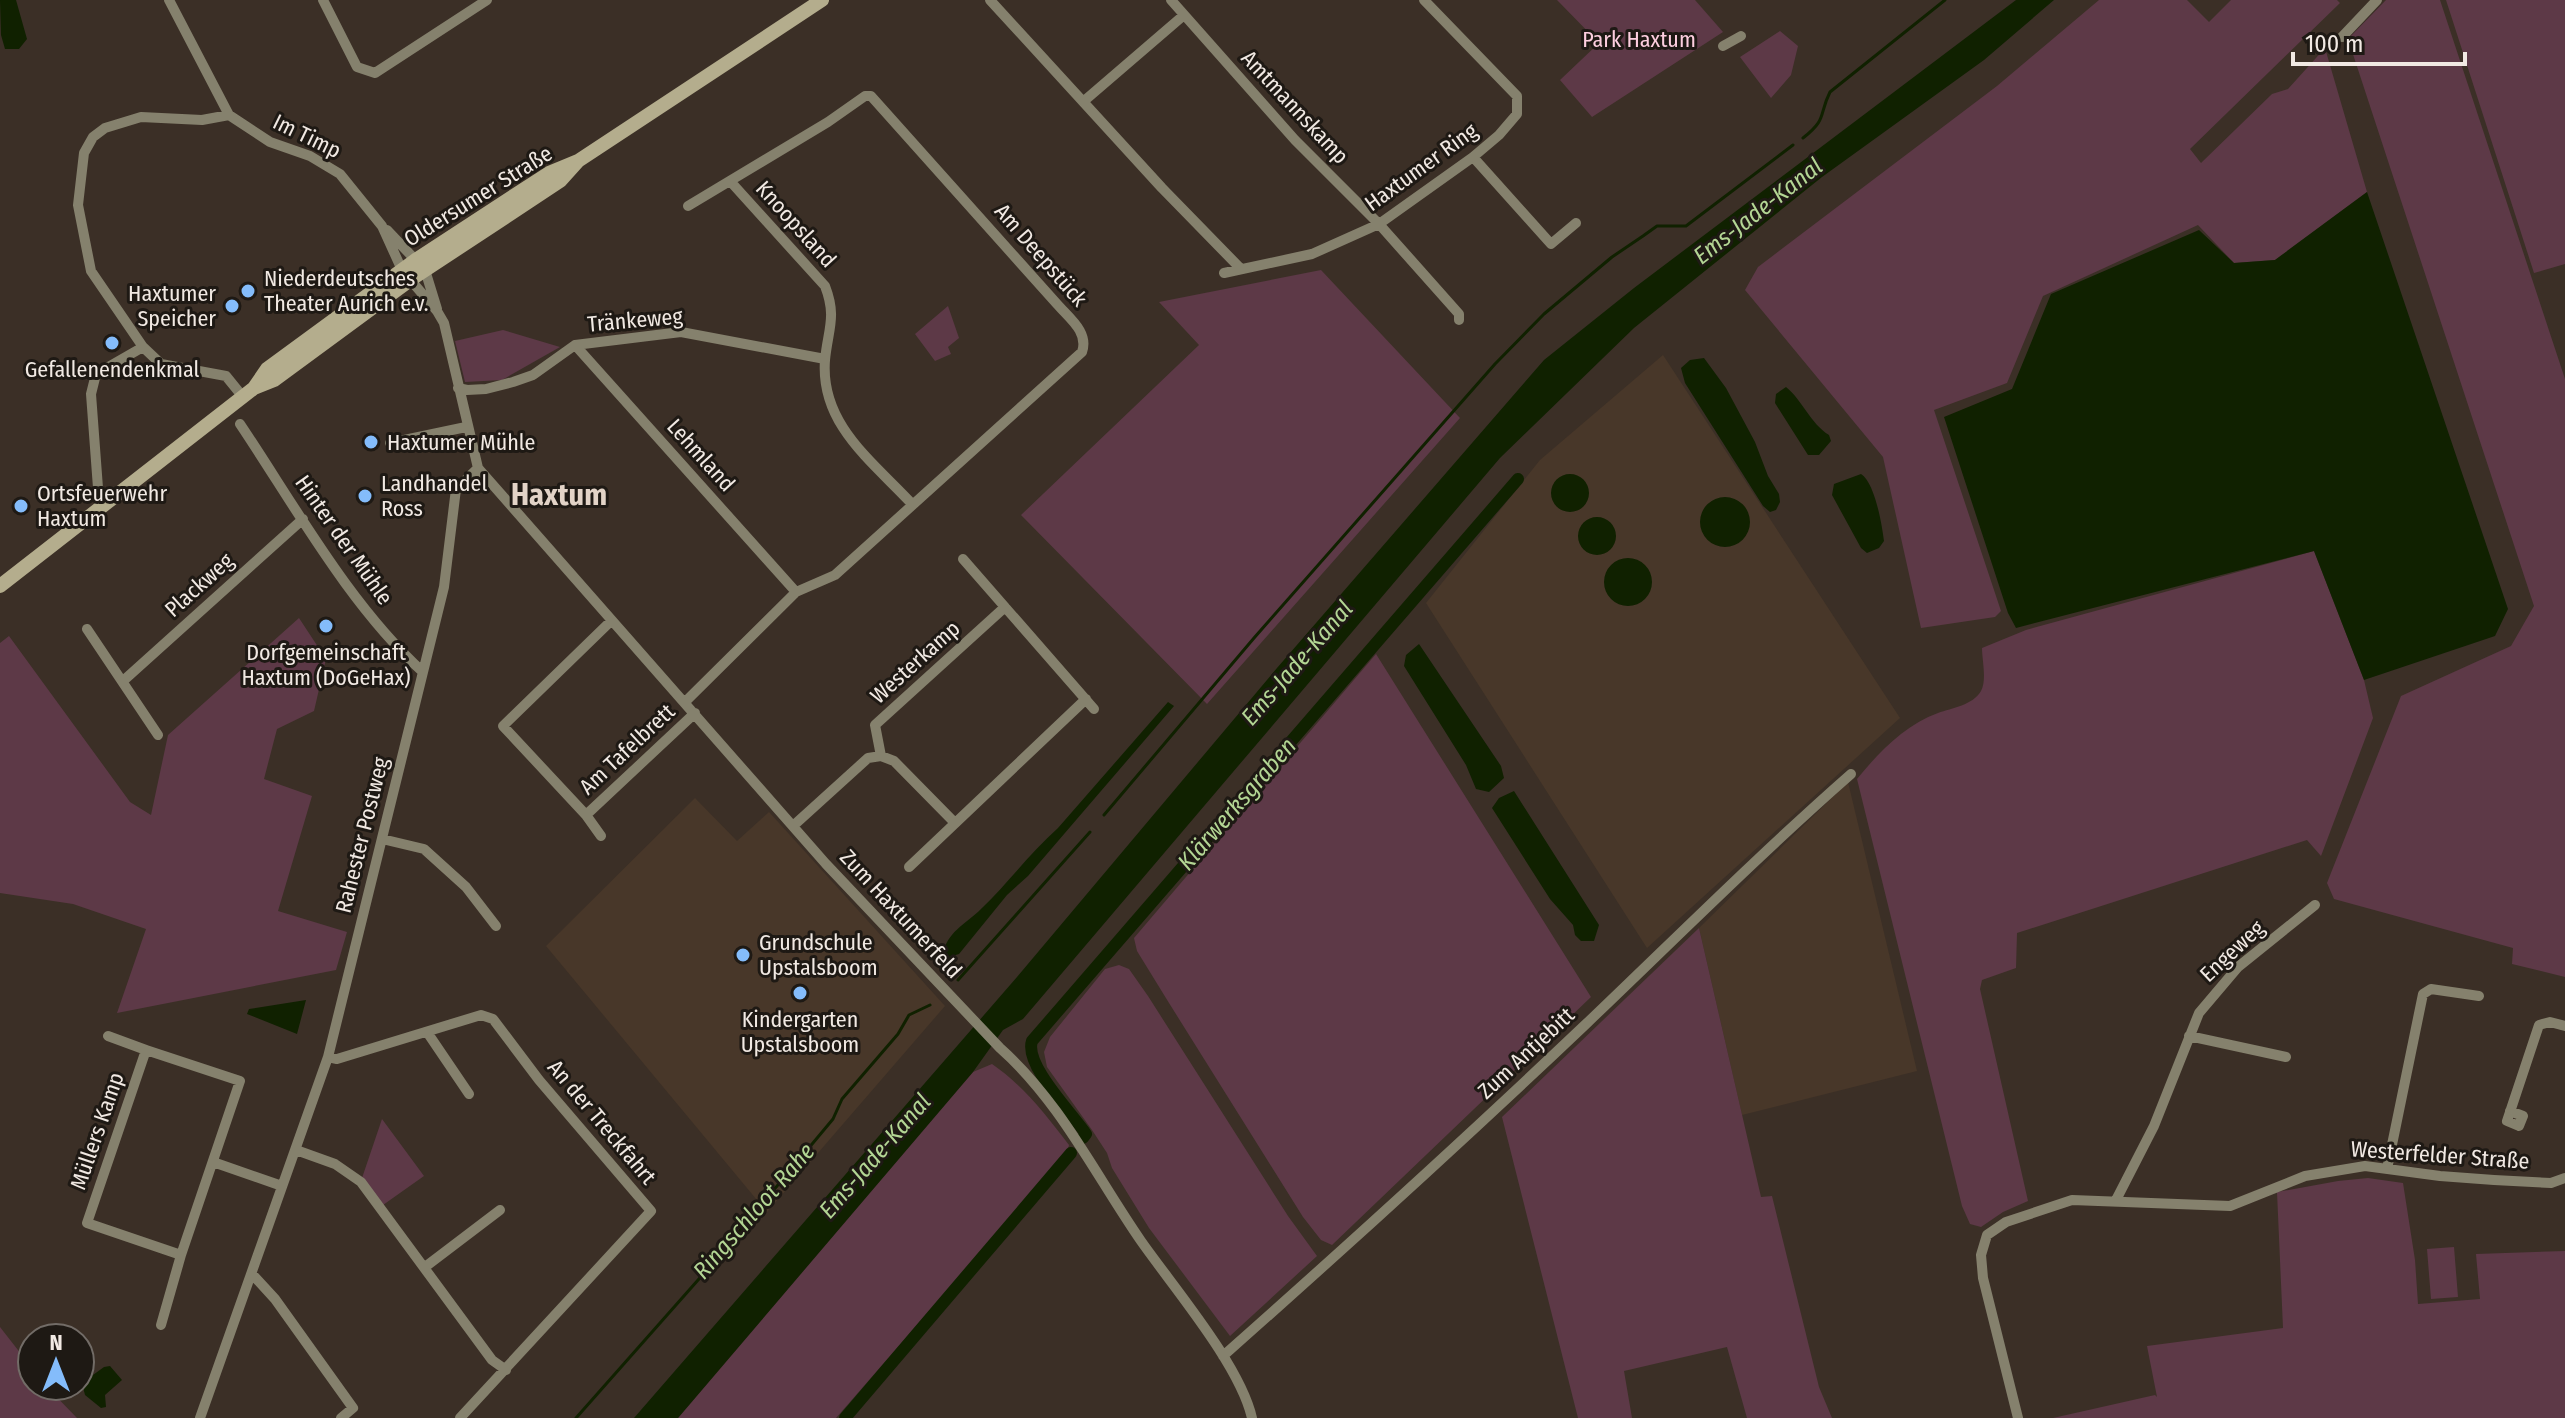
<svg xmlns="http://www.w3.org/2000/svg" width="2565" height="1418" viewBox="0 0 2565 1418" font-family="'Fira Sans Condensed',sans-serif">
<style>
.built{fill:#483729}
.green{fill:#5d3947}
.water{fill:#102100}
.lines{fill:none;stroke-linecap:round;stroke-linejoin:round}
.stream{stroke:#102100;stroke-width:3}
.canal{stroke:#102100;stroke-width:12}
.street{stroke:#85816d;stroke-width:10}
.secondary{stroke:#b4ad8d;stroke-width:14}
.poi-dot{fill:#84bcfb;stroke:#1e1914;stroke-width:3}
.labels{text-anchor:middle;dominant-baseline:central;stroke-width:6;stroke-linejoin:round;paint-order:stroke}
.park-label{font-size:22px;fill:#fdcedf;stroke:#1e1914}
.street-label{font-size:22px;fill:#f1e9e3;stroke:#1e1914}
.poi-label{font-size:22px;fill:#f1e9e3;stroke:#1e1914;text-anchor:start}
.water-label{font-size:24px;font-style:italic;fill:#b3d694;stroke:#1e1914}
.district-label{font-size:30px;font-weight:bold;fill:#e2d3c7;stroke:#1e1914}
</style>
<rect width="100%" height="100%" fill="#3b2f26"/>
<path class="built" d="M1663 355 1900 718 1647 948 1426 603 1540 460Z
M1848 782 1917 1071 1742 1115 1699 928Z
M695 798 737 841 769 812 945 1006 767 1212 546 946Z"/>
<path class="green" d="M1557 0H1695L1723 32 1592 117 1560 80 1599 43Z
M2099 0H2187L2209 22 2231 0H2337L2340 3 2190 149 2201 163 2272 94 2288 89 2325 48 2367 192 2275 260 2234 263 2198 225 2043 296 2007 383 1934 410 2001 611 1995 617 1921 628 1883 457 1745 290 1758 267 1997 86Z
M2386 0H2440L2565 379V977L2512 964 2513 948 2334 899 2327 883 2401 696 2511 646 2534 606 2348 39Z
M2446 0H2565V264L2534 273Z
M1780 31 1798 46 1791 75 1771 98 1740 57Z
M1321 270 1460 418 1207 704 1021 515 1199 345 1159 302Z
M948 306 959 338 948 347 951 354 935 361 915 334Z
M503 330 560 347 502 380 465 382 455 341Z
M2314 551 2364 680 2373 718 2321 856 2307 840 2017 933 2016 968 1982 980 1980 989 2028 1201 2003 1212 1981 1227 1970 1224 1962 1206 1857 779C1879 752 1905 725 1938 713 1952 708 1973 705 1981 691 1987 680 1982 660 1982 648L2026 630Z
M299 618 326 659 314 711 277 729 264 779 312 796 278 911 347 932 336 970 117 1013 146 929 73 904 0 893V643L9 636 130 802 151 815 168 735Z
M1376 654 1591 997 1332 1245 1321 1240 1303 1217 1169 1003 1137 951 1134 938Z
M1699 928 1761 1197 1772 1196 1819 1387 1832 1418H1747L1727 1347 1624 1371 1632 1418H1578L1502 1117Z
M1119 965 1129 969 1148 996 1288 1216 1317 1256 1230 1336 1149 1228 1112 1168 1107 1153 1092 1130 1047 1067 1044 1052 1050 1037 1105 969Z
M992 1064C1023 1085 1046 1115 1069 1145L1067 1153 836 1418H678L973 1072Z
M382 1119 424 1176 383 1205 362 1178Z
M2368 1178 2403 1183 2415 1260 2418 1304 2480 1299 2476 1254 2565 1251V1418H2053L2155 1395 2157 1397 2147 1346 2283 1328 2277 1192 2338 1181Z
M2454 1247 2458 1297 2431 1299 2427 1249Z
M0 1327 32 1368V1386H46L77 1418H0Z"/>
<path class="water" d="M0 0H16L27 39 19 49H5L1 35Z
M2016 0H2054L1984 60 1822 177 1634 328 1500 458 1023 1019 1003 1030 973 1072 678 1418H634L1017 977 1277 668 1544 360 1634 288Z
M2367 192 2508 609 2495 636 2364 680 2314 551 2016 628 2008 613 1944 417 2012 389 2051 294 2199 230 2234 263 2275 260Z
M1704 358 1726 388 1755 442 1768 476 1779 494 1780 502 1776 510 1770 512 1763 506 1685 383 1681 368 1690 360Z
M1786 387C1803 401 1810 423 1829 435L1831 441 1819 455H1808L1775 403 1776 394Z
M1861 474C1875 483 1882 525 1884 541L1879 548 1867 553 1861 548 1832 495 1834 484Z
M1551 493a19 19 0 1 1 38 0a19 19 0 1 1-38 0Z
M1700 522a25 25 0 1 1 50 0a25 25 0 1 1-50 0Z
M1578 536a19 19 0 1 1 38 0a19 19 0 1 1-38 0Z
M1604 582a24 24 0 1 1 48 0a24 24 0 1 1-48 0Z
M1419 644 1501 766 1504 778 1489 792 1476 789 1466 765 1404 666 1406 655Z
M1168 702 1174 706 1028 876 1007 895 959 954 949 957 944 950C949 931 968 922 981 909 1008 883 1030 853 1058 828Z
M1514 791 1599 925 1594 941H1581L1575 935 1573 925 1550 899 1492 808 1499 798Z
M306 1000 297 1034 247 1014 249 1009Z
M110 1366 122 1380 105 1395 106 1407 101 1408 85 1395 82 1383 104 1367Z"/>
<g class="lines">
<path class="stream" d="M1803 138C1828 118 1818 116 1830 92L1945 0
M1104 815 1254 638 1495 364 1544 314 1612 257 1643 236 1657 226H1686L1793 145
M958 980 1090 832
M576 1418 706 1271 833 1119 842 1099 898 1034 909 1015 930 1005"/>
<path class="canal" d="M1083 1138 1086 1134C1072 1113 1024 1065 1032 1041L1518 479
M845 1418 1071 1153"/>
<path class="street" d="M169 0 229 115 270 142 310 156 340 174 382 226 402 270 437 311 444 323 478 468 826 864 1000 1048C1060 1101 1096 1176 1141 1241 1174 1288 1240 1365 1252 1418
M323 0 357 67 375 73 487 0
M990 0 1162 188 1241 269
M1171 0 1295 140 1379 224 1459 314V320
M2342 37 2377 0
M1723 46 1741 36
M1084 101 1184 15
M229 115 202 120 141 117 105 128 93 137 84 153 78 205 91 271 143 347 161 364 226 376 243 397
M1473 157 1551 244 1576 223
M730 181 825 286C837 317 828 329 825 360 820 424 872 461 912 504
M387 230 425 270 437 309
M1224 273 1312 254 1379 224 1473 157 1499 135 1517 114V96L1424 0
M575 345 796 592
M458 388 467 390 486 389 513 382 533 375 575 345 681 332 825 359
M240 424C295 506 350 606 423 672
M390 443 466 427
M109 500 98 488 91 394 96 374 143 347
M963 559 1094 709
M611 621 503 726 586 815 695 713
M87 629 158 735
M123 681 303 519
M685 702 796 592 835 575 1082 352C1089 332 1069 318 1057 304L871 96H865L828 122 688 206
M881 756 875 725 1005 607
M586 815 601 836
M793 826 868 758 881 756 894 761 955 823
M382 839 424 849 466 887 496 926
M909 867 1086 699
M427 1032 469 1094
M108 1036 146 1050
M2189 1036 2286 1057
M328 1057 337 1059 481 1015 493 1019 539 1080 651 1211 460 1418
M2510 1111 2523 1116 2519 1126 2507 1121 2539 1025 2550 1022 2565 1026
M296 1150 335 1164 361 1182 492 1360 506 1370
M213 1162 282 1186
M2387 1169 2423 994 2431 989 2479 996
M2116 1200 2154 1126 2199 1013 2238 967 2315 905
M425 1267 500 1210
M252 1274 275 1299 353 1408 341 1418
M161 1325 181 1255 240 1081 146 1050 87 1223 181 1255
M1223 1356C1346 1247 1467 1137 1586 1024 1674 940 1760 854 1851 774
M200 1418 328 1057 444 587 456 489 478 468
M2018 1418 1983 1278 1981 1255 1987 1235 2006 1222 2072 1200 2230 1206 2305 1176 2365 1166 2440 1176 2494 1180 2551 1183 2565 1178"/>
<path class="secondary" d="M254 388 267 369 417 259 549 173 578 161 822 0
M0 586 254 388 274 380 410 280 560 181 578 161"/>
</g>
<g class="poi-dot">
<circle cx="248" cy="291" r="8"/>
<circle cx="232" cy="306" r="8"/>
<circle cx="112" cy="343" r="8"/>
<circle cx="371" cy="442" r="8"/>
<circle cx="365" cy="496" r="8"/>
<circle cx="21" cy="506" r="8"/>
<circle cx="326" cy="626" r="8"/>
<circle cx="743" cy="955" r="8"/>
<circle cx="800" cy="993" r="8"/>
</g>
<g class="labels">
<g class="park-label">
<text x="1639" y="39">Park Haxtum</text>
</g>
<g class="street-label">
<text transform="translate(1295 107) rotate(47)">Amtmannskamp</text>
<text transform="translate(307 136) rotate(26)">Im Timp</text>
<text transform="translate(1421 167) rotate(-36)">Haxtumer Ring</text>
<text transform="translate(478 196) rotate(-32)">Oldersumer Straße</text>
<text transform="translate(796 224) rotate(48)">Knoopsland</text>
<text transform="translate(1041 255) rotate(49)">Am Deepstück</text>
<text transform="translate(635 320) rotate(-5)">Tränkeweg</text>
<text transform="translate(701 455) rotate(48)">Lehmland</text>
<text transform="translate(344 540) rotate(55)">Hinter der Mühle</text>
<text transform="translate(199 585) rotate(-42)">Plackweg</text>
<text transform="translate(915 662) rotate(-42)">Westerkamp</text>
<text transform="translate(627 749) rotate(-43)">Am Tafelbrett</text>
<text transform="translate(362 835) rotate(-76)">Rahester Postweg</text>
<text transform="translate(901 914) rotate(47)">Zum Haxtumerfeld</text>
<text transform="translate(2232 951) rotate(-43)">Engeweg</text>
<text transform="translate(1526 1053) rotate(-43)">Zum Antjebitt</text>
<text transform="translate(602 1122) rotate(50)">An der Treckfahrt</text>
<text transform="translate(97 1131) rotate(-71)">Müllers Kamp</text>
<text transform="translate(2440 1155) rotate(4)">Westerfelder Straße</text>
</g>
<g class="poi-label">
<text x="264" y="278">Niederdeutsches<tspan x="264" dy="25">Theater Aurich e.v.</tspan></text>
<text x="216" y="293" text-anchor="end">Haxtumer<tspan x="216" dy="25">Speicher</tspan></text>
<text x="112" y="369" text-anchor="middle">Gefallenendenkmal</text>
<text x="387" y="442">Haxtumer Mühle</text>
<text x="381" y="483">Landhandel<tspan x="381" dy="25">Ross</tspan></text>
<text x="37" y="493">Ortsfeuerwehr<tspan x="37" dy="25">Haxtum</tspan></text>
<text x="326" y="652" text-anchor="middle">Dorfgemeinschaft<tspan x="326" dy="25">Haxtum (DoGeHax)</tspan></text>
<text x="759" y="942">Grundschule<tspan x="759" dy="25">Upstalsboom</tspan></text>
<text x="800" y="1019" text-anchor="middle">Kindergarten<tspan x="800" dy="25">Upstalsboom</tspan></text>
</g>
<g class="water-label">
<text transform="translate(1758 211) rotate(-38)">Ems-Jade-Kanal</text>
<text transform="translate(1297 663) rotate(-49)">Ems-Jade-Kanal</text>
<text transform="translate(1237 804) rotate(-49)">Klärwerksgraben</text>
<text transform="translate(875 1156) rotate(-49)">Ems-Jade-Kanal</text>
<text transform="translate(754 1211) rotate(-49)">Ringschloot Rahe</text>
</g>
<g class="district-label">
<text x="559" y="495">Haxtum</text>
</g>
</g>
<g transform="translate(56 1362)"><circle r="38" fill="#1e1914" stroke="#726c67" stroke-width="2"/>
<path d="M0-6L14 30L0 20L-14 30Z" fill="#84bcfb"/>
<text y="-12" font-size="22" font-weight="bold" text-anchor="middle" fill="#f1e9e3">N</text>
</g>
<path d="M2293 52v12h172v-12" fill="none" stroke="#f1e9e3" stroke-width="4"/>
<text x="2305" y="52" font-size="24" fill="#f1e9e3" stroke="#1e1914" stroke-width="6" paint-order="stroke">100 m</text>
</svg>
